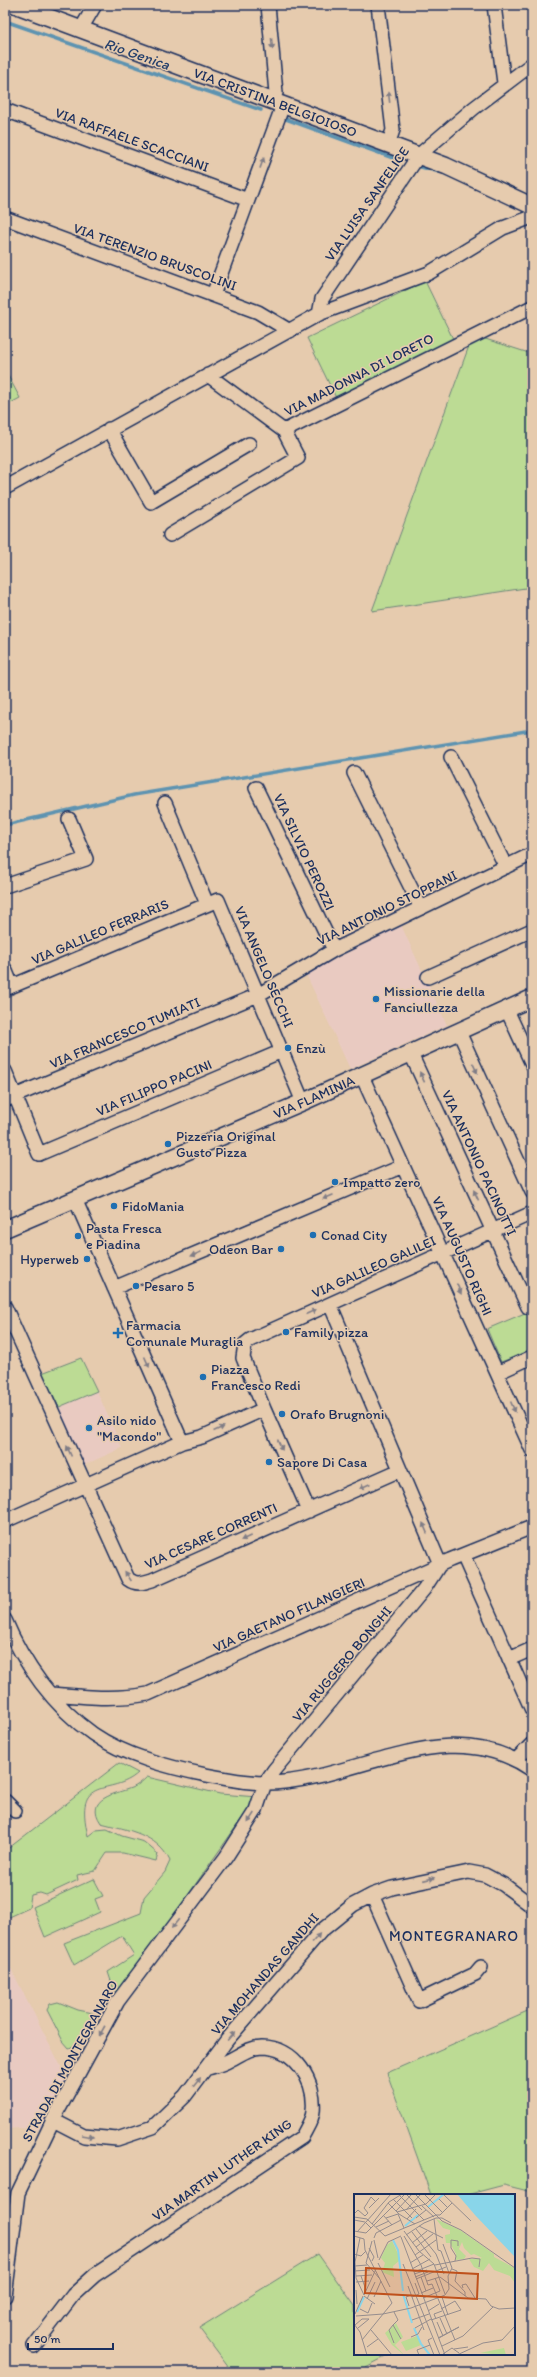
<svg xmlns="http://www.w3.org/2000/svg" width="537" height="2377" viewBox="0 0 537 2377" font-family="Itim,sans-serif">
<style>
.built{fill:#e9cac1}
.green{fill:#bcdb94;stroke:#6c8579}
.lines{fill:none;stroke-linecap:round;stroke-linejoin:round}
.stream{stroke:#5d93b1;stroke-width:3.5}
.minor-casing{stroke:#1b2f5e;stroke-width:16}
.tertiary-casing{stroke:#1b2f5e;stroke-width:19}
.minor{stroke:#e6cbae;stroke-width:13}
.tertiary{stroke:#e6cbae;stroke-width:16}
.oneway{fill:#807d86}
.poi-dot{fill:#1f6fb2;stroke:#e6cbae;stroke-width:1.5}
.labels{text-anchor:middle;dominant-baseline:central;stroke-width:3;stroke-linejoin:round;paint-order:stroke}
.street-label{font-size:14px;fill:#1b2f5e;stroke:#e6cbae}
.poi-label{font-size:14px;fill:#1b2f5e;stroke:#e6cbae;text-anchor:start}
.water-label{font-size:15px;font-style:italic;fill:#26406c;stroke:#e6cbae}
.neighbourhood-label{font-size:15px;letter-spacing:1px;fill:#1b2f5e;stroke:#e6cbae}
.inset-river{fill:none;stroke:#89d5e9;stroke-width:2}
.inset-road{fill:none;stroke:#958d8e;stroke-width:1}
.view{fill:#bf511c;fill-opacity:0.15;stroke:#bf511c;stroke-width:2}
.inset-edge{fill:none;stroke:#1b2f5e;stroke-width:2}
</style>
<rect width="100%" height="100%" fill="#e6cbae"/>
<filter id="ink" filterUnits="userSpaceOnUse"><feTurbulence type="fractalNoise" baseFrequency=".025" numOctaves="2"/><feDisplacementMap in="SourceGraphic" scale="8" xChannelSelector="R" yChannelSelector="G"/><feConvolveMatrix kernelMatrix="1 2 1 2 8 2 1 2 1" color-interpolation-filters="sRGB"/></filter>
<g filter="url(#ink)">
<path class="built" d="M401 925 447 1025 350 1069 306 974Z
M97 1391 122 1448 82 1466 55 1408Z
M5 1957 67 2078 45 2130 20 2128 5 2129Z"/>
<path class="green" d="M425 281 455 343 337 400 307 338Z
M473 335 532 354V587L372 611Z
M5 370 20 398 5 406Z
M532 1310V1350L501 1362 487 1329Z
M81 1358 97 1391 59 1407 42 1373Z
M119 1763 138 1773C111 1798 73 1772 88 1836L96 1830 107 1829 122 1836 144 1842 158 1854 156 1861 123 1853H107L95 1871 77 1875 78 1880 46 1895 40 1893 31 1895 29 1908 5 1919V1851Z
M147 1777 220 1794 257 1797 118 1994 114 1990 108 1972 134 1955 122 1936 74 1965 64 1943 141 1913 144 1897 165 1872 170 1861C157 1834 128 1830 101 1823 84 1798 116 1794 131 1788 137 1786 142 1782 147 1777Z
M94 1879 103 1896 95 1899 100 1912 45 1937 33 1907Z
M58 2002 78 2010 93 2013 82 2043 69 2048 63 2041 47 2010 50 2004Z
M532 2009V2192L504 2185 466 2195H431L387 2073Z
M318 2254 355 2306V2354H391L356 2372H232L199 2328Z"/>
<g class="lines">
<path class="stream" d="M5 21 261 110
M286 119 393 158
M417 166 440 172
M5 825 134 795 532 730"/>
<defs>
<path id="minor" d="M268 5 276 93
M378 5 393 130 391 136
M494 5 504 83
M85 22 95 5
M5 110 248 200
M5 218 258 312 290 331
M213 295 283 105
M319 314 322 299 419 155 474 108 532 64
M109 429 151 502 249 444
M284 431 532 307
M5 488 319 314 429 273 503 228 532 217
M170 535 298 458 284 431 208 375
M451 757 506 867
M354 773 421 908
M256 788 334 950
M165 803 207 904
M5 886 86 859 69 819
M5 969 12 986
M428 977 532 930
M5 989 218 900 303 1102
M507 1010 532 1064
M459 1032 532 1192
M411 1054 528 1307
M5 1071 39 1154 282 1051
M362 1076 532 1450
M5 1100 258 995 334 950 532 854
M75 1199 182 1442
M114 1288 403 1166
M330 1304 440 1564
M5 1307 128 1579C136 1585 143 1583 152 1580L400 1470
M497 1373 532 1357
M264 1409 309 1511
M5 1521 182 1442 202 1437 264 1409 243 1358 245 1344 250 1340 532 1213
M463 1555 532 1710
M5 1620C23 1663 54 1707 93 1734 125 1756 168 1767 206 1775 232 1780 258 1785 284 1782 369 1773 452 1714 532 1770
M509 1659 532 1649
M51 1694C84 1697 116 1700 148 1694L450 1560 532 1527
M517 1759 532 1744
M5 1801 15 1811
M372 1895 419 2001 475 1974 481 1967
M53 2120 84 2136 117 2139 153 2127 185 2096 227 2040 321 1931 353 1905 372 1895 392 1888 469 1872 485 1875 504 1885 532 1906
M5 2296 18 2193 53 2120 118 2001 226 1857 256 1810 265 1783 274 1770 424 1589 440 1564
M34 2346 73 2295 95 2275 302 2137C306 2129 313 2119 313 2111 316 2081 295 2047 262 2047 247 2048 239 2056 226 2062 221 2065 214 2066 208 2068"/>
<g id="tertiary">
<path id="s1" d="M16 5 446 166 532 206"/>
<path id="s2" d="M5 1229 303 1102 532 998"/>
</g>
</defs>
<use href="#minor" class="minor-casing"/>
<use href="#tertiary" class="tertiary-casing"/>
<use href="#minor" class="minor"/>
<use href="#tertiary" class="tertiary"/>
</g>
<defs><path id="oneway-solid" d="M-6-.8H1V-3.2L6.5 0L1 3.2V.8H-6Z"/></defs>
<g class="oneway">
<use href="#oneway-solid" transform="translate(272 44) rotate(85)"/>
<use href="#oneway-solid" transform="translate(389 97) rotate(-97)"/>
<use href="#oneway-solid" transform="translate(262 163) rotate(-70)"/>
<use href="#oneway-solid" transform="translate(475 1068) rotate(65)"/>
<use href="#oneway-solid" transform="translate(422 1077) rotate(-115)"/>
<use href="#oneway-solid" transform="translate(476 1195) rotate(-115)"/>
<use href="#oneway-solid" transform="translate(328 1197) rotate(157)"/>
<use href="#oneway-solid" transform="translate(196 1254) rotate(157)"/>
<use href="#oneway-solid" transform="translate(459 1289) rotate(66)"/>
<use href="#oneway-solid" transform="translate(311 1312) rotate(-24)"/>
<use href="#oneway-solid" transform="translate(147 1362) rotate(66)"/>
<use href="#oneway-solid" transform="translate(513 1407) rotate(66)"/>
<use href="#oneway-solid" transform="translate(219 1429) rotate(-24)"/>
<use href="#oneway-solid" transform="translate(280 1445) rotate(66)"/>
<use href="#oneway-solid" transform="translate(69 1451) rotate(-114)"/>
<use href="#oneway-solid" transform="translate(365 1486) rotate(156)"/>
<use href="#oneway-solid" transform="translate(425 1528) rotate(-113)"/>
<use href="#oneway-solid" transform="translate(246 1538) rotate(156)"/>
<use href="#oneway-solid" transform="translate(128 1576) rotate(-124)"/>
<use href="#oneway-solid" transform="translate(251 1818) rotate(123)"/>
<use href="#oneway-solid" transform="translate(429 1879) rotate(-13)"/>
<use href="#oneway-solid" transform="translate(175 1924) rotate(128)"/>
<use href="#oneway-solid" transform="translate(316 1938) rotate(-49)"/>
<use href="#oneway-solid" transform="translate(102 2031) rotate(119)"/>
<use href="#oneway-solid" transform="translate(231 2036) rotate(-50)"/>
<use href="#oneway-solid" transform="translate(197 2082) rotate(-51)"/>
<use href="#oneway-solid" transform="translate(88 2136) rotate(10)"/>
</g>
</g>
<g class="poi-dot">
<circle cx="376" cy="999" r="4"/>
<circle cx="288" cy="1048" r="4"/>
<circle cx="168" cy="1144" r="4"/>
<circle cx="335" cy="1182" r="4"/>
<circle cx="114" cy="1206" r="4"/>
<circle cx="313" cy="1235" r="4"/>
<circle cx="78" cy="1236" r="4"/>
<circle cx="281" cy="1249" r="4"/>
<circle cx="87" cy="1259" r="4"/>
<circle cx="136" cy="1286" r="4"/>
<circle cx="286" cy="1332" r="4"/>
<path d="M116 1327h4v4h4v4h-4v4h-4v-4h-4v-4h4z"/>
<circle cx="203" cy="1377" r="4"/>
<circle cx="282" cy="1414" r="4"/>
<circle cx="89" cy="1428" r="4"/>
<circle cx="269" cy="1462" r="4"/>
</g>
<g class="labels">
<g class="street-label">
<text stroke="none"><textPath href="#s1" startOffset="277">VIA CRISTINA BELGIOIOSO</textPath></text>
<text transform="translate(132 140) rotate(20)">VIA RAFFAELE SCACCIANI</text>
<text transform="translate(367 204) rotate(-55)">VIA LUISA SANFELICE</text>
<text transform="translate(155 257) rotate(20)">VIA TERENZIO BRUSCOLINI</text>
<text transform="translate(359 375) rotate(-27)">VIA MADONNA DI LORETO</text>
<text transform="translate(304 852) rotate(65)">VIA SILVIO PEROZZI</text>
<text transform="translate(387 908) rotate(-26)">VIA ANTONIO STOPPANI</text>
<text transform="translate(100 932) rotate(-23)">VIA GALILEO FERRARIS</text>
<text transform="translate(264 967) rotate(67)">VIA ANGELO SECCHI</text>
<text transform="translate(125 1033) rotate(-23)">VIA FRANCESCO TUMIATI</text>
<text transform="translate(154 1088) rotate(-23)">VIA FILIPPO PACINI</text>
<text stroke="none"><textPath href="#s2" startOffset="336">VIA FLAMINIA</textPath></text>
<text transform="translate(479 1163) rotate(65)">VIA ANTONIO PACINOTTI</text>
<text transform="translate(462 1256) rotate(66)">VIA AUGUSTO RIGHI</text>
<text transform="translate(374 1267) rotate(-24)">VIA GALILEO GALILEI</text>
<text transform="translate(211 1536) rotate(-24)">VIA CESARE CORRENTI</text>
<text transform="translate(289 1615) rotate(-24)">VIA GAETANO FILANGIERI</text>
<text transform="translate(342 1664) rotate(-50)">VIA RUGGERO BONGHI</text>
<text transform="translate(265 1974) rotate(-49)">VIA MOHANDAS GANDHI</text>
<text transform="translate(70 2061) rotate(-61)">STRADA DI MONTEGRANARO</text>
<text transform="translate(222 2170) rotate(-35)">VIA MARTIN LUTHER KING</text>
</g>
<g class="poi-label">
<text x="384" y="991">Missionarie della<tspan x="384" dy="16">Fanciullezza</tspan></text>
<text x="296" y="1048">Enzù</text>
<text x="176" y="1136">Pizzeria Original<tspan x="176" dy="16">Gusto Pizza</tspan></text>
<text x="343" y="1182">Impatto zero</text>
<text x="122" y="1206">FidoMania</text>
<text x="86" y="1228">Pasta Fresca<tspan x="86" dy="16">e Piadina</tspan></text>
<text x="321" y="1235">Conad City</text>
<text x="273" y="1249" text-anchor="end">Odeon Bar</text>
<text x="79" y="1259" text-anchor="end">Hyperweb</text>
<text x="144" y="1286">Pesaro 5</text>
<text x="126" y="1325">Farmacia<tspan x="126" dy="16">Comunale Muraglia</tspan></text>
<text x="294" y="1332">Family pizza</text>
<text x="211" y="1369">Piazza<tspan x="211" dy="16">Francesco Redi</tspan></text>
<text x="290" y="1414">Orafo Brugnoni</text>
<text x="97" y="1420">Asilo nido<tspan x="97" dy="16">"Macondo"</tspan></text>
<text x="277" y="1462">Sapore Di Casa</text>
</g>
<g class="water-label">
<text transform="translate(137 54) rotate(19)">Rio Genica</text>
</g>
<g class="neighbourhood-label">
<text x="454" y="1936">MONTEGRANARO</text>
</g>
</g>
<g transform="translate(354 2194)">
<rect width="161" height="161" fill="#e6cbae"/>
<path d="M82 25 106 36 140 60V63L161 74V89L156 82 140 76 135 69 129 77 120 73 115 65 128 64 120 60 117 61 110 54 108 48 105 55 112 62 110 65 102 66V60L96 49H92L91 41 96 40V36L89 34ZM38 47 45 62V67L39 72 40 83 28 78 31 69 27 64 33 51ZM42 129 49 143 41 151 50 161 38 151 31 139ZM63 142 67 151 52 157 47 148ZM150 154 152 161 126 159Z" fill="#bcdb94"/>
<path d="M103 0H161V63L121 21Z" fill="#89d5e9"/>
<path class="inset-river" d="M74 13 90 0M51 32 64 21M39 46 44 56 49 97M49 100 58 129M3 118 10 103M60 134 67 150 76 161"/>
<path class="inset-road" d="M52 0 68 16M61 0 88 27 107 36 161 74M70 0 89 19M89 0 117 27M46 2 70 26M39 5 58 24M85 5 94 14M34 9 45 20 61 30M68 12 80 23M38 13 51 0M15 14 25 4M52 16 67 0M42 17 58 0M43 18 72 10 82 0M1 19 4 16 11 22M44 20 50 34M29 21 38 31M11 22 14 19 10 14 17 3 21 7M0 23 13 25M32 24 44 20M62 24 72 16M13 25 31 42 82 21H86L98 9M53 25 62 15M80 25 84 56M0 26 11 28 17 34M18 30 35 8 48 0M65 32 89 44M22 33 35 27M62 35 82 60 90 80M0 37 12 39 38 13M50 37 65 57 80 70 91 100M3 38 37 0M58 38 77 63M52 41 70 29 82 24H88L97 29M0 42 10 45 11 56 38 109 8 146M50 42 67 71 74 91 78 90 101 146M47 43 91 161M6 44 1 68 2 84 10 101 22 75M20 44 22 39 47 26M20 46 24 64M18 47 12 69 26 85M58 49 73 37M62 53 79 40M15 54 20 63 18 67M84 56 87 57 95 79M0 60 7 62 12 57M61 61 82 46M25 66 34 48 47 42M101 67 102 62 97 54V46L104 47V52M24 69 36 93M56 69 69 61M49 70 86 161M81 71 118 64 126 65 125 73M1 72 13 71M58 75 76 65M98 75 103 77 101 87 111 98V102M0 77 16 76M60 78 80 70M60 80 73 76M2 82 18 81M7 82 12 96M61 83 74 78M67 83 72 97M86 83 114 104 132 105 137 112 145 115 161 114M62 85 92 73M73 87 86 83M2 88 15 87M54 92 70 136M109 94 108 91 112 90 121 104M2 96 3 110M67 99 79 94M10 102 21 110M20 103 27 87M58 103 65 100 61 89M88 103 94 121M69 104 86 97 81 84M13 105 21 88M55 112 52 103 57 101M6 115 14 119 18 109M74 117 85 110M40 118 44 126 39 131 47 145M1 120 9 102M2 122 29 120 57 114 91 101 95 95 94 82 98 74 89 50M86 124 93 140M82 125 80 120 88 117M58 126 75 120M77 126 107 116 101 107 87 115M83 128 89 142M0 130 6 138 13 161M1 131 8 125H15M39 131 35 136 40 149M4 134 15 125M61 134 77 125M17 136 38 161M57 143 64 140 68 133M78 144 74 146 80 161M84 144 105 133 85 144M88 152 109 142 139 113M13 153 24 145M100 155 114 153M89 160 98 154 105 159M65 161 63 156 76 151M103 161 129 149 148 146 161 132"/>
<path class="view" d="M12 74 124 80 123 105 11 99Z"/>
<rect width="161" height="161" class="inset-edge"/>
</g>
<rect width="537" height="2377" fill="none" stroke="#e6cbae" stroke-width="20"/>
<rect x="10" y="10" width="517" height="2357" fill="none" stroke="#1b2f5e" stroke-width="1.5" filter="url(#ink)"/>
<path d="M28 2343v6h85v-6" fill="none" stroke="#1b2f5e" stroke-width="2"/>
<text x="34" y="2343" font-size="12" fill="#1b2f5e" stroke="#e6cbae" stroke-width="3" paint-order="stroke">50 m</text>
</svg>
